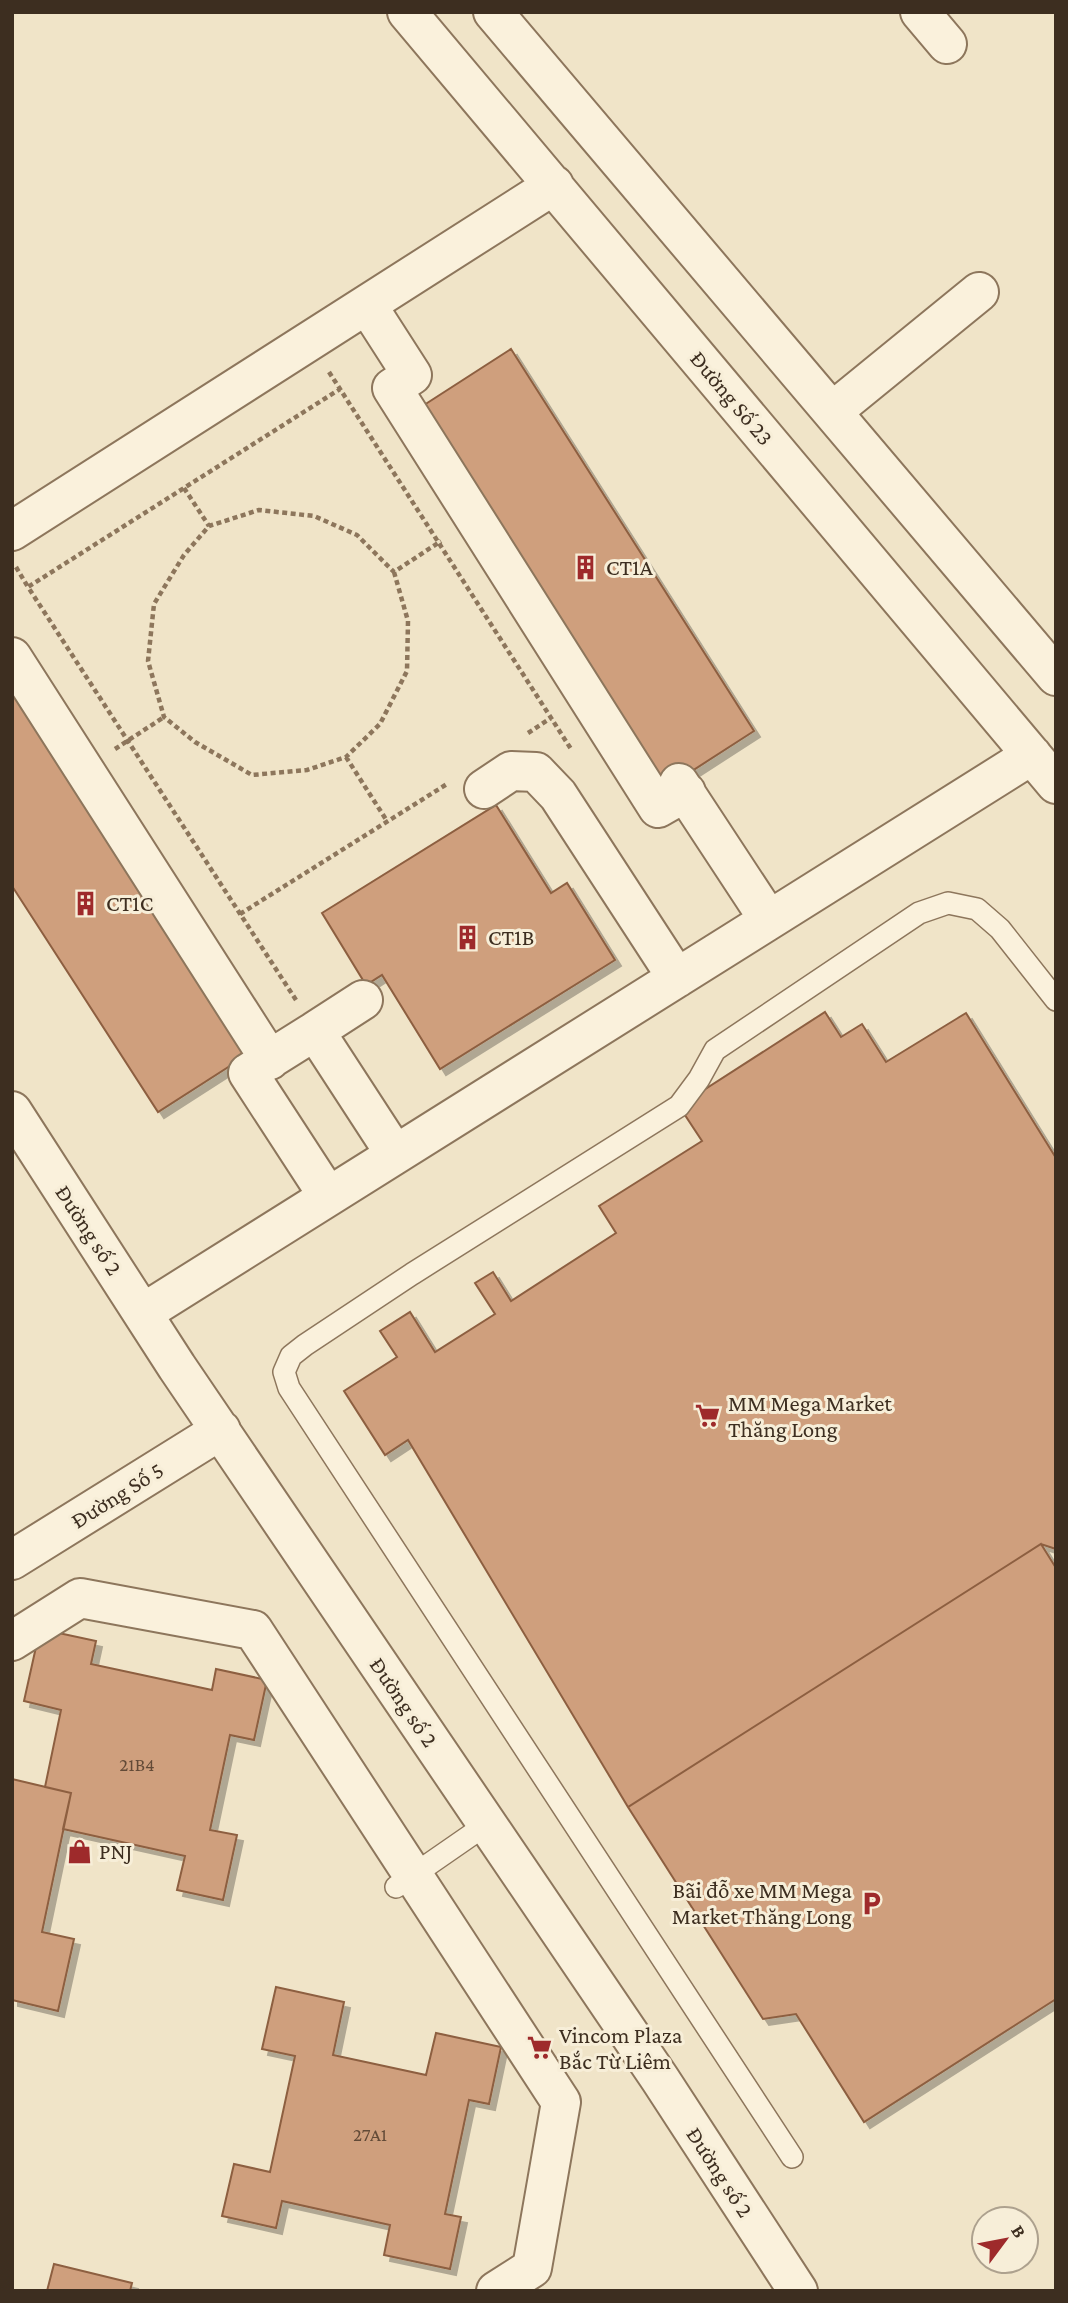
<svg xmlns="http://www.w3.org/2000/svg" width="1068" height="2303" viewBox="0 0 1068 2303" font-family="'Crimson Pro',serif">
<style>
.building{fill:#cf9f7d;stroke:#8d5f41;stroke-width:2;filter:url(#shadow)}
.lines{fill:none;stroke-linecap:round;stroke-linejoin:round}
.lane-casing{stroke:#8d765c;stroke-width:24}
.street-casing{stroke:#8d765c;stroke-width:42}
.path{stroke:#8d765c;stroke-width:4.5;stroke-dasharray:5 3.5;stroke-linecap:butt}
.lane{stroke:#faf1dc;stroke-width:21}
.street{stroke:#faf1dc;stroke-width:38}
.labels{text-anchor:middle;dominant-baseline:central;stroke-width:6;stroke-linejoin:round;paint-order:stroke}
.number-label{font-size:19px;fill:#624a37}
.street-label{font-size:23px;fill:#3d2e20;stroke:#f7eed8}
.poi-label{font-size:23px;fill:#3d2e20;stroke:#f7eed8;text-anchor:start}
</style>
<defs>
<filter id="shadow"><feDropShadow dx="6" dy="6" stdDeviation="0" flood-color="#0004"/></filter>
</defs>
<rect width="100%" height="100%" fill="#f0e4c8"/>
<path class="building" d="M511 349 754 731 664 789 421 407Z
M12 691 247 1055 158 1112 12 886Z
M496 805 551 893 567 883 615 960 440 1069 382 975 366 985 322 913Z
M825 1012 841 1037 862 1024 886 1062 966 1013 1056 1158V1549L1041 1544 628 1807 408 1440 385 1455 344 1391 397 1357 380 1331 410 1312 435 1352 495 1314 475 1283 493 1272 511 1301 616 1233 599 1206 702 1141 679 1106Z
M1041 1544 1056 1568V1999L864 2122 796 2014 763 2019 628 1807Z
M40 1629 96 1641 91 1664 212 1690 216 1669 267 1680 254 1740 230 1735 210 1830 237 1835 223 1900 177 1890 185 1856 63 1829 71 1793 45 1787 61 1710 24 1701Z
M12 1779 71 1793 42 1932 74 1939 58 2011 12 2000Z
M276 1987 344 2002 333 2055 426 2075 436 2033 501 2047 489 2104 469 2100 445 2214 461 2217 450 2269 384 2255 390 2225 282 2201 276 2228 222 2216 234 2164 270 2172 295 2056 262 2049Z
M54 2264 132 2283 130 2291H47Z"/>
<g class="lines">
<defs>
<path id="lane" d="M396 1887 487 1824
M792 2157 289 1388 284 1372 291 1356 305 1345 412 1274 679 1106 699 1079 715 1050 919 913 948 903 977 909 1000 929 1056 1000"/>
<path id="street" d="M407 12 1056 784
M493 12 1056 676
M920 12 947 44
M367 305 412 375 392 388 658 808 686 792
M833 411 979 292
M12 531 554 185
M12 657 270 1060
M679 783 769 920
M484 789 511 771 536 772 558 795 677 978
M315 1031 363 1000
M12 1111 177 1367 660 2079 798 2291
M328 1196 248 1073 315 1031 395 1154
M143 1313 1032 755
M12 1560 221 1430
M12 1641 80 1598 253 1630 561 2102 532 2268 496 2291"/>
</defs>
<use href="#lane" class="lane-casing"/>
<use href="#street" class="street-casing"/>
<path class="path" d="M329 372 340 389
M184 488 209 526
M16 567 28 587
M394 572 408 621 407 671 380 724 346 757 307 770 252 775 195 742 164 717 148 661 154 604 184 555 209 526 259 510 314 516 357 535 394 572 441 541
M528 733 551 718
M115 749 164 717
M346 757 387 821
M240 914 447 784
M296 1000 28 587 340 389 571 749"/>
<use href="#lane" class="lane"/>
<use href="#street" class="street"/>
</g>
<defs>
<symbol id="building-bare" viewBox="-9 -9 18 18"><path d="M-4-6H4V6H1V3H-1V6H-4ZM-2.5-4.3h1.7v1.8h-1.7ZM.8-4.3h1.7v1.8H.8ZM-2.5-1h1.7V.8h-1.7ZM.8-1h1.7V.8H.8Z" fill="#9e2a2b" stroke="#f7eed8" stroke-width="2.5" paint-order="stroke"/></symbol>
<symbol id="supermarket-bare" viewBox="-9 -9 18 18"><path d="M-6-5.5h2.5l.6 2H6L4.5 2H-2.5L-4.4-4H-6ZM-1.5 3.2a1.3 1.3 0 1 0 .1 0ZM3 3.2a1.3 1.3 0 1 0 .1 0Z" fill="#9e2a2b" stroke="#f7eed8" stroke-width="2.5" paint-order="stroke"/></symbol>
<symbol id="shop-bare" viewBox="-9 -9 18 18"><path d="M-5-2.5h2.3a2.7 3.5 0 0 1 5.4 0H5L5.5 6h-11ZM-1.5-2.5h3a1.5 2.3 0 0 0-3 0Z" fill="#9e2a2b" stroke="#f7eed8" stroke-width="2.5" paint-order="stroke"/></symbol>
<symbol id="parking-bare" viewBox="-9 -9 18 18"><path d="M-3.5-5.5H1a3.5 3.5 0 0 1 0 7H-1V5.5H-3.5ZM-1-3.4V-.6H.8a1.4 1.4 0 0 0 0-2.8Z" fill="#9e2a2b" stroke="#f7eed8" stroke-width="2.5" paint-order="stroke"/></symbol>
</defs>
<g fill-rule="evenodd">
<use href="#building-bare" x="568" y="550" width="35" height="35"/>
<use href="#building-bare" x="68" y="886" width="35" height="35"/>
<use href="#building-bare" x="450" y="920" width="35" height="35"/>
<use href="#supermarket-bare" x="690" y="1398" width="35" height="35"/>
<use href="#shop-bare" x="62" y="1834" width="35" height="35"/>
<use href="#parking-bare" x="854" y="1886" width="35" height="35"/>
<use href="#supermarket-bare" x="522" y="2030" width="35" height="35"/>
</g>
<g class="labels">
<g class="number-label">
<text x="137" y="1764">21B4</text>
<text x="370" y="2134">27A1</text>
</g>
<g class="street-label">
<text transform="translate(732 398) rotate(50)">Đường Số 23</text>
<text transform="translate(89 1230) rotate(57)">Đường số 2</text>
<text transform="translate(117 1495) rotate(-32)">Đường Số 5</text>
<text transform="translate(404 1702) rotate(56)">Đường số 2</text>
<text transform="translate(720 2172) rotate(57)">Đường số 2</text>
</g>
<g class="poi-label">
<text x="606" y="567">CT1A</text>
<text x="106" y="903">CT1C</text>
<text x="488" y="937">CT1B</text>
<text x="728" y="1403">MM Mega Market<tspan x="728" dy="26">Thăng Long</tspan></text>
<text x="99" y="1851">PNJ</text>
<text x="852" y="1890" text-anchor="end">Bãi đỗ xe MM Mega<tspan x="852" dy="26">Market Thăng Long</tspan></text>
<text x="559" y="2035">Vincom Plaza<tspan x="559" dy="26">Bắc Từ Liêm</tspan></text>
</g>
</g>
<rect width="1068" height="2303" fill="none" stroke="#3d2e20" stroke-width="28"/>
<g transform="translate(1005 2240) rotate(58)"><circle r="33" fill="#f7eed8" stroke="#ada18e" stroke-width="2"/>
<path d="M0-5L12 26L0 18L-12 26Z" fill="#9e2a2b"/>
<text y="-10" font-size="19" font-weight="bold" text-anchor="middle" fill="#3d2e20">B</text>
</g>
</svg>
